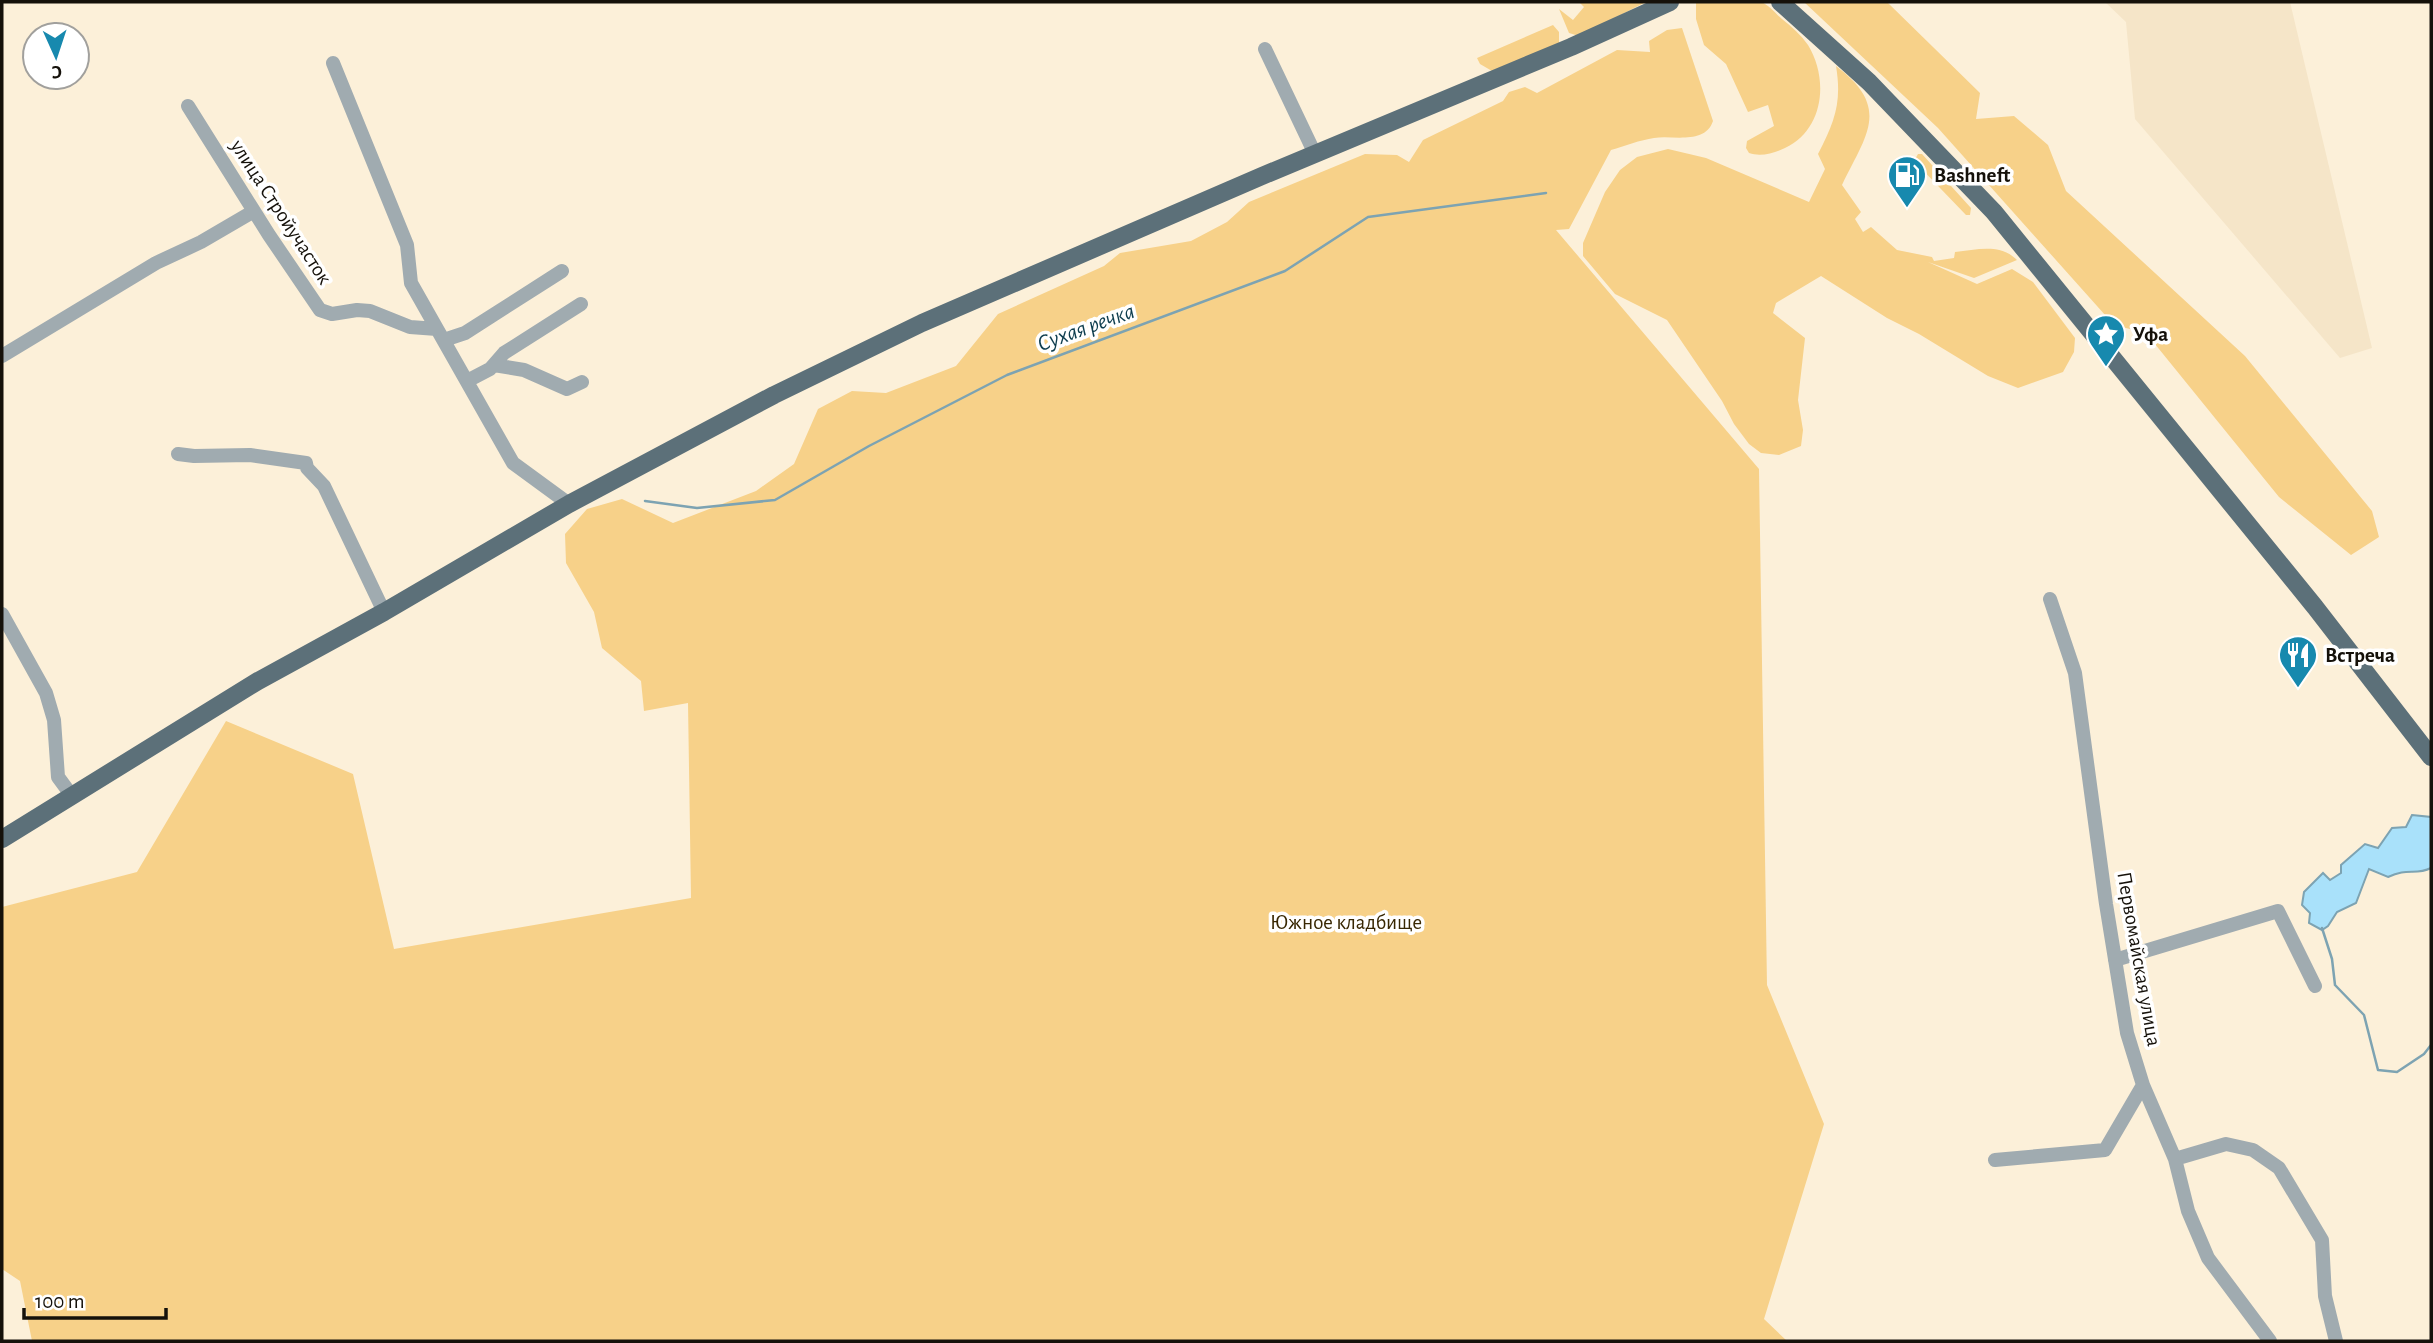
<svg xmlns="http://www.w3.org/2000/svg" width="2433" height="1343" viewBox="0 0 2433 1343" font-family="'Alegreya Sans',sans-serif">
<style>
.built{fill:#f5e5c8}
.green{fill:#f7d189}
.water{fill:#a9e1fa;stroke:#7da3b2;stroke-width:2}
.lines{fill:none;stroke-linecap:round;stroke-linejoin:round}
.stream{stroke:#7da3b2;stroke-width:2.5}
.minor{stroke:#a0abb0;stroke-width:14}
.major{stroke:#5c7079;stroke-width:18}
.labels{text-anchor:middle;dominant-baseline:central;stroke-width:7;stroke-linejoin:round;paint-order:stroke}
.poi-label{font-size:21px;font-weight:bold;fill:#15110a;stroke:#fff;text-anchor:start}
.street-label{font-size:21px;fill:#15110a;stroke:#fff}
.park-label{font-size:21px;fill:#382702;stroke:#fff}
.water-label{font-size:23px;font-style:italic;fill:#0e3d4e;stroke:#fff}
</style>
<rect width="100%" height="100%" fill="#fcf0d9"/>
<path class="built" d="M2105 2H2290L2372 348 2340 358 2135 119 2126 22Z"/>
<path class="green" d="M1579 2H1646L1579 36 1569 33 1559 9 1573 20 1584 7Z
M1696 2C1708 2 1752 0 1761 2 1768 4 1776 14 1782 19 1792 27 1801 35 1808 45 1829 79 1824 130 1785 148 1774 153 1761 157 1749 153L1746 148 1747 141 1774 126 1768 105 1748 112 1726 64 1704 45 1696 19Z
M1804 2H1887L1980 93 1976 119 2014 116 2048 145 2066 191 2245 356 2372 511 2379 537 2351 555 2279 497 2146 333 2114 325 1938 128Z
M1553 25 1559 32V43L1492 71 1480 64 1477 58Z
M1682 28 1713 121C1705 145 1673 135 1654 138 1640 140 1625 146 1611 150L1569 229 1556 230 1759 469 1767 985 1824 1124 1764 1319 1787 1341H32L20 1281 2 1269V907L137 872 226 721 353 774 394 949 691 898 688 703 644 711 641 681 602 648 594 612 566 563 565 534 587 509 622 499 673 523 756 491 794 464 818 409 852 391 886 393 956 366 998 314 1104 266 1120 253 1191 241 1227 222 1249 202 1365 154 1397 155 1409 162 1423 140 1503 101 1509 92 1525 87 1537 93 1617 50 1650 52 1649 41 1667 30Z
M1836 66C1892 108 1866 135 1842 185L1861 212 1855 219 1863 232 1871 227 1897 250 1932 257 1934 261 1954 258 1955 252C1977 250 2000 243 2017 260L1974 278 1928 262 1977 284 2012 269 2033 282 2075 338 2074 352 2063 372 2018 388 1988 376 1919 334 1887 318 1821 276 1776 303 1773 313 1805 338 1798 400 1803 430 1801 446 1779 455 1761 453 1749 444 1734 424 1722 401 1667 320 1615 294 1583 256V243L1605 192 1620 170 1637 157 1668 149 1706 158 1809 202 1825 169 1818 154C1835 121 1842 102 1836 66Z
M1918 154H1922L1971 208 1970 215H1966L1914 161Z"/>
<path class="water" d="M2412 815 2431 817V868C2415 876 2408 867 2388 877L2369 869 2356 903 2337 912 2328 926 2322 930 2309 923 2310 913 2302 905 2304 892 2323 873 2330 880 2341 873V865L2365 844 2378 848 2392 828 2406 827Z"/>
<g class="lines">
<path class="stream" d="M645 501 697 508 775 500 869 446 1007 375 1285 271 1368 217 1546 193
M2322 928 2332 959 2335 985 2364 1015 2378 1070 2397 1072 2424 1054 2431 1045"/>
<path class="minor" d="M1265 49 1315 154
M333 63 407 245 411 283 513 463 569 504
M188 106 269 235 320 310 332 314 357 310 370 311 410 327 437 329
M444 340 465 333 562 271
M2 356 156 263 201 242 254 211
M494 365 524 370 567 389 582 382
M467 381 490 369 504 353 581 304
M178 454 194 456 250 455 306 463 307 468 324 486 384 612
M2050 599 2075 673 2106 904 2127 1033 2143 1085 2175 1159 2188 1211 2208 1258 2270 1341
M2 614 46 693 54 720 58 777 72 796
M2115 960 2278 911 2315 986
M2175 1159 2226 1144 2253 1150 2279 1168 2322 1240 2325 1296 2336 1341
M1995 1160 2105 1150 2143 1085"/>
<path class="major" d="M1780 2 1869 82 1994 212 2315 607 2431 757
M2 839 258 681 384 612 569 504 774 395 922 323 1262 176 1571 47 1670 2"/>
</g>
<defs>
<symbol id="fuel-pin" viewBox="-11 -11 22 30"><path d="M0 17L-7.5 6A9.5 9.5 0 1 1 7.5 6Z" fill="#1789ae" stroke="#fff"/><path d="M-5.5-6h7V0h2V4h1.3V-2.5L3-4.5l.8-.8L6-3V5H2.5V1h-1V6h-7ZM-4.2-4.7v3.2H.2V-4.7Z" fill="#fff"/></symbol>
<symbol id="sight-pin" viewBox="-11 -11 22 30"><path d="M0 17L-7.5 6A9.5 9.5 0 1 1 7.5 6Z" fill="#1789ae" stroke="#fff"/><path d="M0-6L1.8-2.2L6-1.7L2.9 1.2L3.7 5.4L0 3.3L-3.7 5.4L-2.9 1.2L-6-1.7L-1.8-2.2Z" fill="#fff"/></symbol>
<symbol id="restaurant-pin" viewBox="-11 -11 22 30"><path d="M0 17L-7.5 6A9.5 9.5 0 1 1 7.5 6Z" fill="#1789ae" stroke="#fff"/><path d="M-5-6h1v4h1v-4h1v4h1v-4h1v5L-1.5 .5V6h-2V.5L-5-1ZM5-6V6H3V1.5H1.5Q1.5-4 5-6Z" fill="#fff"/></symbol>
</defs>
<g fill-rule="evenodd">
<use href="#fuel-pin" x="1885" y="153" width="44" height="60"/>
<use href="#sight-pin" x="2084" y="312" width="44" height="60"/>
<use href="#restaurant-pin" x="2276" y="633" width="44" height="60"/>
</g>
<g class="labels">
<g class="poi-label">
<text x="1934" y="175">Bashneft</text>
<text x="2133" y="334">Уфа</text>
<text x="2325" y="655">Встреча</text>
</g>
<g class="street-label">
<text transform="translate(281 212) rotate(57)">улица Стройучасток</text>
<text transform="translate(2139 959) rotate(80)">Первомайская улица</text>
</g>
<g class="park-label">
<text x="1346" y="922">Южное кладбище</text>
</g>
<g class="water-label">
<text transform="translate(1086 328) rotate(-20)">Сухая речка</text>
</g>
</g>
<rect width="2433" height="1343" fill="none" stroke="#15110a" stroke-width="7"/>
<g transform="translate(56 56) rotate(177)"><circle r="33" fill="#ffffff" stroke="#a1a09d" stroke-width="2"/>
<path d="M0-5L12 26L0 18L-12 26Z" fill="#1789ae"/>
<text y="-10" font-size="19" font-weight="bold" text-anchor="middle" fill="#15110a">С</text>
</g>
<path d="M24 1308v10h142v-10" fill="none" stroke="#15110a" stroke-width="3.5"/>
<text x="35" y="1308" font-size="21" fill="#15110a" stroke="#ffffff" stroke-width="5" paint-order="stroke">100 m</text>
</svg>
